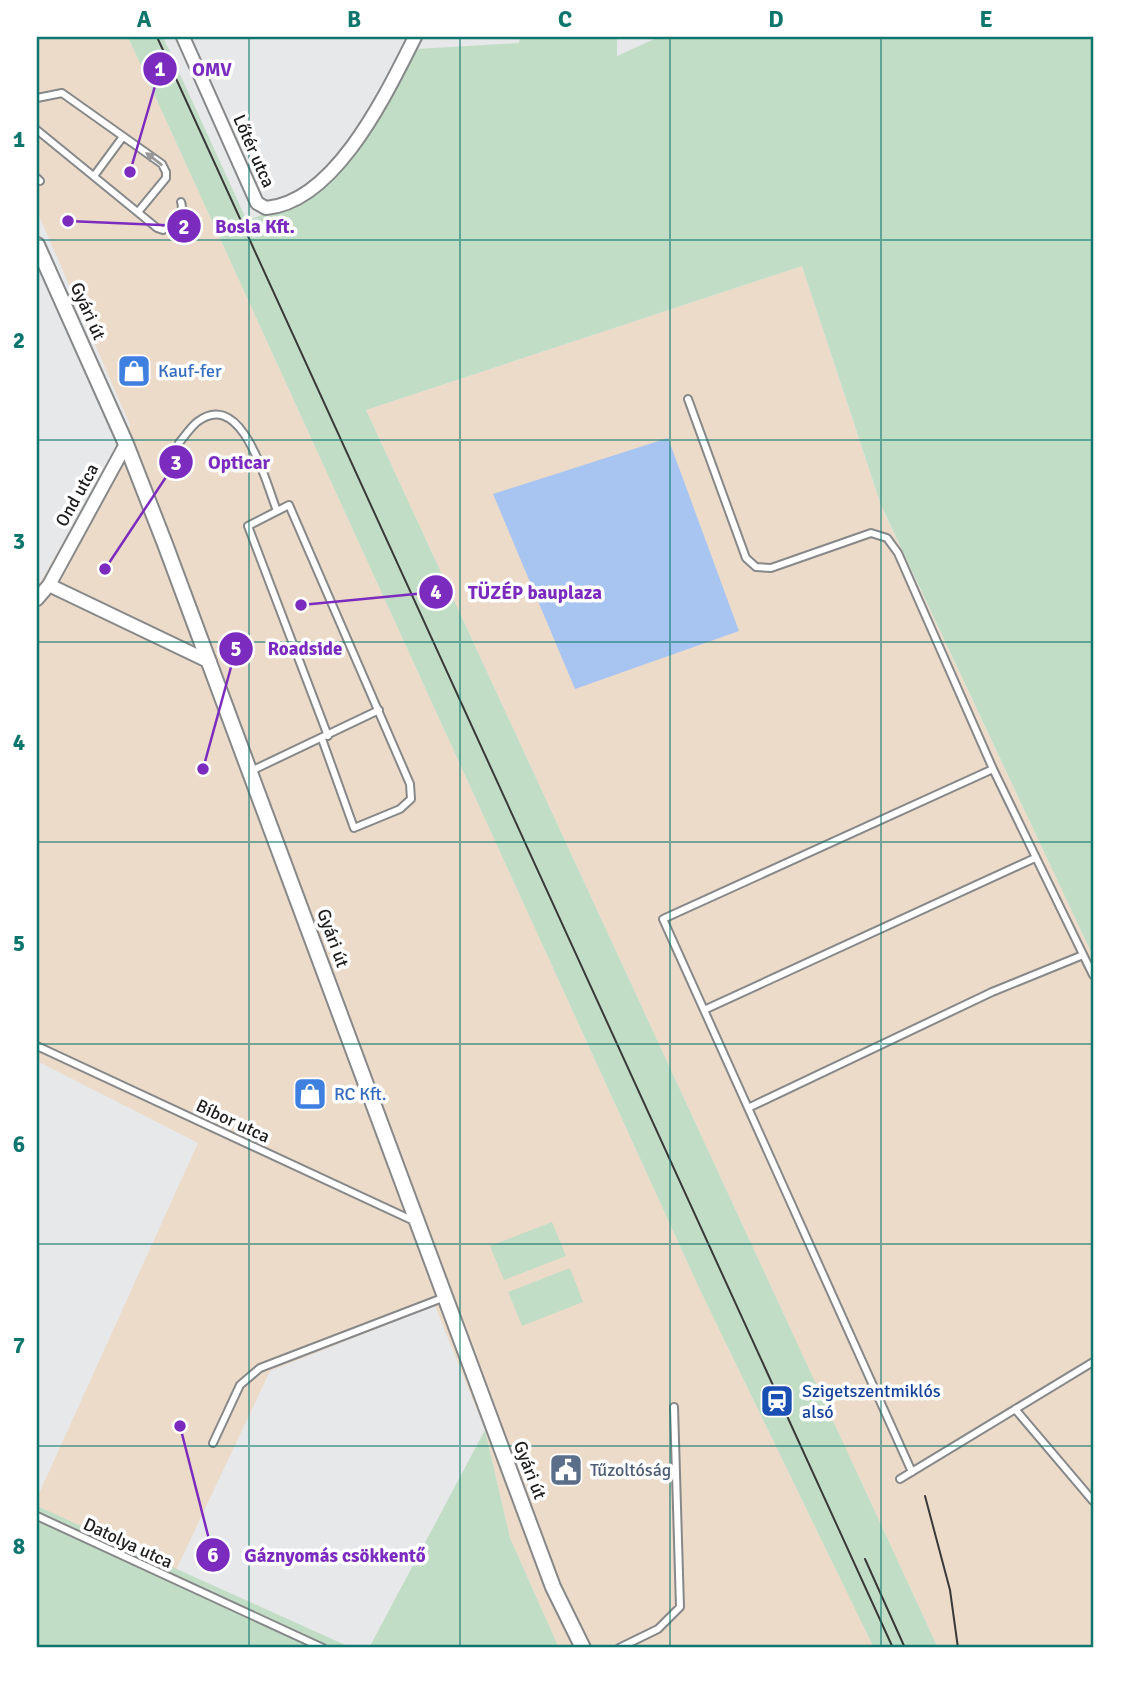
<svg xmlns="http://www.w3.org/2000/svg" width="1130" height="1685" viewBox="0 0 1130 1685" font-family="Signika,sans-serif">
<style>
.industrial{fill:#ecdbc9}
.green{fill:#c2ddc5}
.water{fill:#a8c5f2}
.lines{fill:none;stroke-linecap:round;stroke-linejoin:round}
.service-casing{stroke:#878889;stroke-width:10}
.minor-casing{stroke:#878889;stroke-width:16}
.tertiary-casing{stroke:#878889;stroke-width:18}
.service{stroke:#fff;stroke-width:6}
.minor{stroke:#fff;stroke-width:12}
.tertiary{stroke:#fff;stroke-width:14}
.tram{stroke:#39393a;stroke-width:2}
.oneway{fill:#99999a}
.grid{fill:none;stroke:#0f766e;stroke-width:2;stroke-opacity:0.55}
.labels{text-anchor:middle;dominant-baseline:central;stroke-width:7;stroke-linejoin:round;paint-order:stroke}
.street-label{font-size:18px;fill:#1d1d1e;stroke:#fff}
.shop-label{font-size:18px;fill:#366cbe;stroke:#fff;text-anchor:start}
.transit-label{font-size:18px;fill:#164399;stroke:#fff;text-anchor:start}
.service-label{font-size:18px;fill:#4e5e75;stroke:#fff;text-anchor:start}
.leader{fill:none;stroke:#7b2cbf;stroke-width:2.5}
.callout-dot{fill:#7b2cbf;stroke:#fff;stroke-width:2.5}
.mark-label{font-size:21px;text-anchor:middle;font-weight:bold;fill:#fff}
.callout-label{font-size:19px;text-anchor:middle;font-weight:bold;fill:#7b2cbf;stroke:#fff;stroke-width:7;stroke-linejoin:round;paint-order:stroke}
.neatline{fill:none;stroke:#0f766e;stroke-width:2.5}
.grid-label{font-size:23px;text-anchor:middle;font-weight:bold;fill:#0f766e}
</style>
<rect width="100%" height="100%" fill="#e7e8e9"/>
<path class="industrial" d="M37 37H128L701 1292 874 1648H559L510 1538 485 1430 435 1306 270 1371 176 1570 37 1506V1498L198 1143 37 1061V588L130 425 37 211Z
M802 266 881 506 1093 956V1648H938L366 410Z"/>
<path class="green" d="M128 37H163L247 221 276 209 358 148 416 49 519 43 520 37H617V56L659 37H1093V956L881 505 802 266 366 410 938 1648H874L701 1292Z
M552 1222 566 1256 504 1280 490 1246Z
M570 1268 583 1302 522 1326 508 1292Z
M485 1430 510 1538 559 1648H369Z
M37 1506 352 1648H37Z"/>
<path class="water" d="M668 438 739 631 575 689 493 494Z"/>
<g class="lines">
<defs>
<path id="service" d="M37 98 62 93 162 164 166 172V178L138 212
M37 130 157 228 163 230C173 227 185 213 181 202
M94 176 122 138
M37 178 40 181
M688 399 746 558 756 567 771 568 871 533 887 538 898 553 993 769
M179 443C184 437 190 428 197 422 242 387 266 483 277 511
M322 739 354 828 400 809 411 799 410 784 289 505 248 526 328 736
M251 771 379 710
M704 1010 1035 858
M37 1046 416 1222
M748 1108 992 992 1083 955
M1015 1409 1093 1501
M213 1443 240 1385 260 1368 445 1297
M912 1472 663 919 993 769 1093 975
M900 1479 1093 1362
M37 1516 323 1648
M619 1648 658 1629 680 1607 674 1407"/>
<path id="minor" d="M183 37 257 203 266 208C336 202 387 92 415 37
M49 585 210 662
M37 599 49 585 126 444"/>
<path id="tertiary" d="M37 245 126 444 165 544 553 1587 583 1648"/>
</defs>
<use href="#service" class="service-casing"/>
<use href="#minor" class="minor-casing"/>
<use href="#tertiary" class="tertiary-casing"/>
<use href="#service" class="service"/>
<use href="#minor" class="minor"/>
<use href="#tertiary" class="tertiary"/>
<path class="tram" d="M157 37 893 1648
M925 1496 950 1590 958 1648
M865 1559 905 1648"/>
</g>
<defs><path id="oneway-solid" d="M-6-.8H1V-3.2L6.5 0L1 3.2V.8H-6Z" transform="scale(1.75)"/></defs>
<use class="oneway" href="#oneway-solid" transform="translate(154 159) rotate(-142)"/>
<path class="grid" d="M249 37V1648M460 37V1648M670 37V1648M881 37V1648M37 240H1093M37 440H1093M37 642H1093M37 842H1093M37 1044H1093M37 1244H1093M37 1446H1093"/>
<defs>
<symbol id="shop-square" viewBox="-11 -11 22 22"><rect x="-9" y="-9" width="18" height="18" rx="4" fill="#3f7fe0" stroke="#fff"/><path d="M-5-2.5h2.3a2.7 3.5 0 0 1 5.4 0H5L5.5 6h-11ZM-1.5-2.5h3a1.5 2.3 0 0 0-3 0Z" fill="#fff"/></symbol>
<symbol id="station-square" viewBox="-11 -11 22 22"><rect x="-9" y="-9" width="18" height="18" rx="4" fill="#1a4fb4" stroke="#fff"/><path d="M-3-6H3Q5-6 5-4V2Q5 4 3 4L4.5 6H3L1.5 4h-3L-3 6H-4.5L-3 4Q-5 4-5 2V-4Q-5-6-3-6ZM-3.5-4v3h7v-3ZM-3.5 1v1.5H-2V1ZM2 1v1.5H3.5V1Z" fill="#fff"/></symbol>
<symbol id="civic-square" viewBox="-11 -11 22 22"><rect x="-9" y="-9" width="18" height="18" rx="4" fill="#5c6f8a" stroke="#fff"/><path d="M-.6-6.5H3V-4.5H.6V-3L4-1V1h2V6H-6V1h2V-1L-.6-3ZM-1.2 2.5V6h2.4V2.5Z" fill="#fff"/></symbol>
</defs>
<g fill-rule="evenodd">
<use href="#shop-square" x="115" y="352" width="38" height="38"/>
<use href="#shop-square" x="291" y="1075" width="38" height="38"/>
<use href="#station-square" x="758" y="1382" width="38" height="38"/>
<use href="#civic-square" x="547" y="1451" width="38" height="38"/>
</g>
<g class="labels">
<g class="street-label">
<text transform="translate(254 151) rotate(66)">Lőtér utca</text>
<text transform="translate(88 311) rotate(66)">Gyári út</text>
<text transform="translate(77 495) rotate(-61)">Ond utca</text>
<text transform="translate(333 938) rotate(70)">Gyári út</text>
<text transform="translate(233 1121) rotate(25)">Bíbor utca</text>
<text transform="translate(530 1470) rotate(69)">Gyári út</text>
<text transform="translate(128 1543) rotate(25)">Datolya utca</text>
</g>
<g class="shop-label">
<text x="158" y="371">Kauf-fer</text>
<text x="334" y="1094">RC Kft.</text>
</g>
<g class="transit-label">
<text x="802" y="1391">Szigetszentmiklós<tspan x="802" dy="21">alsó</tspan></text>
</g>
<g class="service-label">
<text x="590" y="1470">Tűzoltóság</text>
</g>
</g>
<path class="leader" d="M130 172L160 69M68 221L184 226M105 569L176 462M301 605L436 592M203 769L236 649M180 1426L213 1555"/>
<g class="callout-dot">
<circle cx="130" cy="172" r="7"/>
<circle cx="68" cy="221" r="7"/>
<circle cx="105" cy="569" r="7"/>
<circle cx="301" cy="605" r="7"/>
<circle cx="203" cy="769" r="7"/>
<circle cx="180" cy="1426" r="7"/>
<circle cx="160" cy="69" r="18"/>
<circle cx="184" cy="226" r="18"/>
<circle cx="176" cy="462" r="18"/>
<circle cx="436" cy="592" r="18"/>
<circle cx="236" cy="649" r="18"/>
<circle cx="213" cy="1555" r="18"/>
</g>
<g class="mark-label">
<text x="160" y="76">1</text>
<text x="184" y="234">2</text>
<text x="176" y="470">3</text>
<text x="436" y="599">4</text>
<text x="236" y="656">5</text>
<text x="213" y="1562">6</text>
</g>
<g class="callout-label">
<text x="212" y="76">OMV</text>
<text x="255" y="233">Bosla Kft.</text>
<text x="239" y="469">Opticar</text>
<text x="535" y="599">TÜZÉP bauplaza</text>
<text x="305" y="655">Roadside</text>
<text x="335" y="1562">Gáznyomás csökkentő</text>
</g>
<rect width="1130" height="1685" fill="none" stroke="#ffffff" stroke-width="77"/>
<rect x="38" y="38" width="1054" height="1608" class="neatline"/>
<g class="grid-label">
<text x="144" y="27">A</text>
<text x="354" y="27">B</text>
<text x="565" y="27">C</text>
<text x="776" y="27">D</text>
<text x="986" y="27">E</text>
<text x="19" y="147">1</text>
<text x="19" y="348">2</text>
<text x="19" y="549">3</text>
<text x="19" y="750">4</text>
<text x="19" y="951">5</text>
<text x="19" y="1152">6</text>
<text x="19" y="1353">7</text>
<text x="19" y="1554">8</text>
</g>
</svg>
